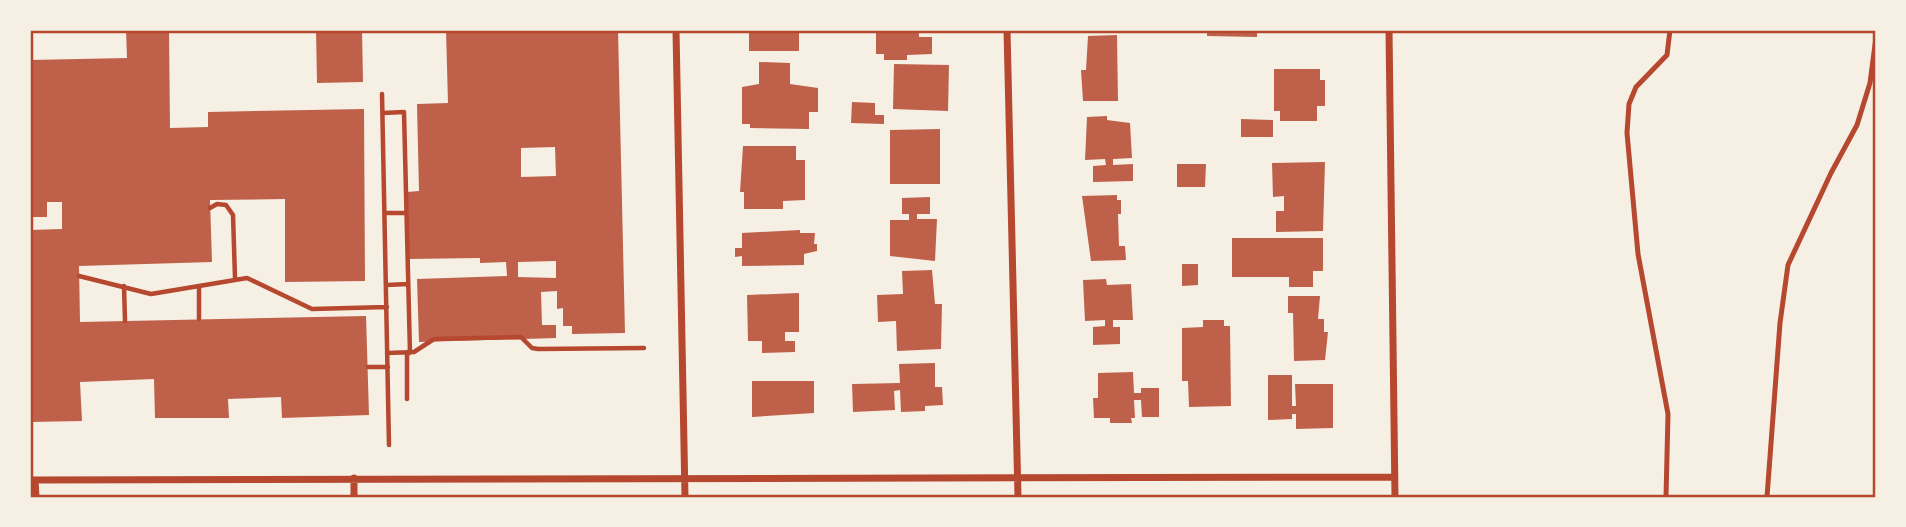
<svg xmlns="http://www.w3.org/2000/svg" width="1906" height="527" viewBox="0 0 1906 527" font-family="Cabin,sans-serif">
  <style>
    .building { fill: #bf614a; fill-rule: evenodd }
    .lines { fill: none; stroke-linecap: round; stroke-linejoin: round }
    .path { stroke: #b5482f; stroke-width: 4.5 }
    .service { stroke: #b5482f; stroke-width: 5 }
    .minor { stroke: #b5482f; stroke-width: 7 }
    .neatline { fill: none; stroke: #b5482f; stroke-width: 2.5 }
  </style>
  <rect width="100%" height="100%" fill="#f6efe4"/>
  <!-- building -->
  <path class="building" d="M126,30H169L170,128L208,127V112L364,109L365,281L285,282V199L210,200L212,262L79,266L80,322L366,316L369,415L282,418L281,397L228,399L229,418H155L154,379L80,382L82,421L30,422V230L62,229V202H47V217H30V60L127,58Z
    M316,30H362L363,82L317,83Z
    M446,30H618L625,333L572,334V326H563V308L557,309V291L541,292L542,325H556V338L419,342L417,279L507,276L506,262L480,263V258L408,259L407,192L419,191L417,104L448,103ZM555,147L556,176L521,177V148ZM556,261V278L518,277V262Z
    M749,30H799V51H749Z
    M876,30H919V37H932V54L907,55V60H884V54H876Z
    M1207,30H1257V37L1207,36Z
    M1117,35L1118,101H1083L1081,70H1086L1088,36Z
    M759,62L790,63V84L818,88V112H809V129L750,128V124H742V87L759,84Z
    M894,64L949,65L948,111L893,109Z
    M1274,69H1320V80H1325V106H1317V121H1280V111H1274Z
    M852,102L875,103V115H884V124L851,123Z
    M1107,116V120L1130,123L1132,158L1113,159V165L1133,164V181L1093,182V166L1106,165L1105,159L1085,160L1087,117Z
    M1241,119L1273,120V137H1241Z
    M940,129V184H890V130Z
    M743,146H796V160H805V200L783,201V209H744V192H740Z
    M1325,162L1323,231L1276,232V211H1284V196L1273,197L1272,163Z
    M1177,164H1206L1205,187H1177Z
    M1117,195V200H1121V214H1118L1119,246H1125L1126,260L1091,261L1082,196Z
    M930,197V214H917V219H937L935,261L890,256V220H909V214H902V198Z
    M800,230V233H815L814,244H817V251L804,254V265L742,266V256L735,257V248H742V233Z
    M1232,238H1323V271H1313V287H1289V277H1232Z
    M1182,264H1198V285L1182,286Z
    M932,270L935,304H942L941,349L897,351L896,321L878,322L877,295L903,294L902,271Z
    M1106,279L1107,285L1131,284L1133,320H1113V327H1120V344L1093,345V327L1105,326V320L1085,321L1083,280Z
    M799,293V332H785V341H795V352L762,353V341H748L747,295Z
    M1288,296H1320L1318,319H1324V332H1328L1325,360L1294,361L1293,313H1288Z
    M1203,320H1224V326H1230L1231,406L1189,407L1188,381H1182V328L1203,327Z
    M935,363V387H942L943,405L925,406V411L901,412L900,390L894,391L895,410L853,412L852,384L900,383L899,364Z
    M1133,372L1134,393H1141V388H1159V417H1142L1141,400H1134L1135,418H1131L1132,423H1110V418H1094L1093,398H1098V373Z
    M1268,375H1292V406H1296L1295,384H1333V428L1296,429V414H1292V419L1268,420Z
    M752,381H814V413L752,417Z"/>
  <g class="lines">
    <!-- path -->
    <path class="path" d="M382,94L389,445
      M383,113L404,112L410,353
      M210,208L217,204L226,205L233,215L235,278
      M385,213H406
      M79,276L151,294L247,278L312,309L387,307
      M386,285L408,284
      M124,286L125,321
      M199,286V319
      M407,352V399
      M387,353L414,352L434,339L521,337L532,348L538,349L644,348
      M368,367H388"/>
    <!-- service -->
    <path class="service" d="M1666,497L1668,414L1638,254L1627,133L1629,104L1636,87L1667,55L1670,30
      M1767,497L1780,323L1788,265L1831,173L1857,125L1870,83L1876,37"/>
    <!-- minor -->
    <path class="minor" d="M676,30L685,497
      M1007,30L1018,497
      M1389,30L1395,497
      M354,478V497
      M30,480L1394,477
      M35,480L36,497"/>
  </g>
  <!-- border -->
  <rect width="1906" height="527" fill="none" stroke="#f6efe4" stroke-width="63"/>
  <rect x="32" y="32" width="1842" height="464" class="neatline"/>
</svg>
